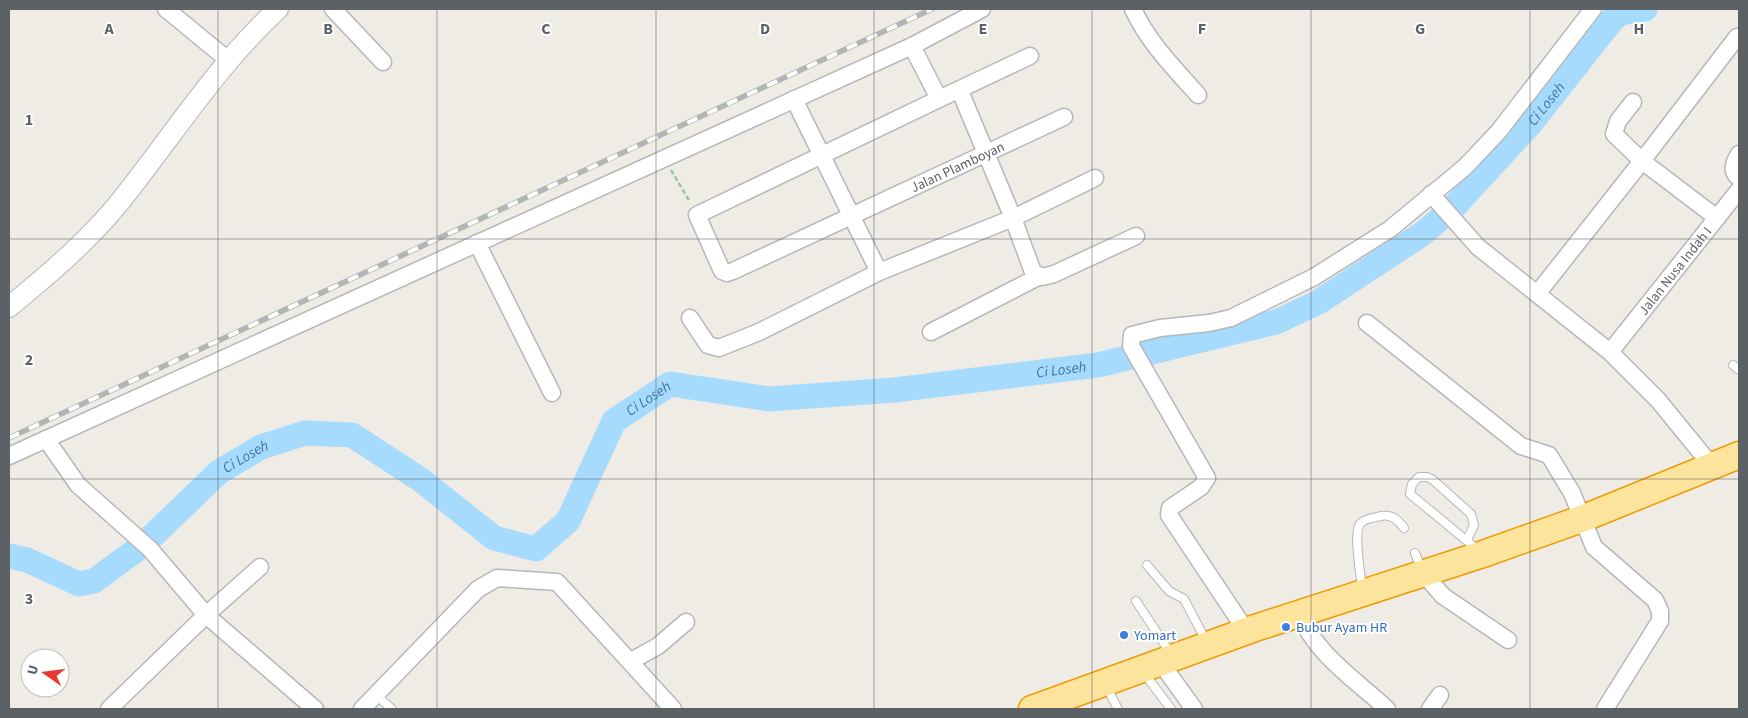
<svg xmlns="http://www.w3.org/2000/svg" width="1748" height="718" viewBox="0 0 1748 718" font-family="'Source Sans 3',sans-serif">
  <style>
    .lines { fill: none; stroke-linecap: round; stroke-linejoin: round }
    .river { stroke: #a6dbfd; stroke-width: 25 }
    .service-casing { stroke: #b5b7bb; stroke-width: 10 }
    .minor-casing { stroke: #b5b7bb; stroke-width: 19 }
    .tertiary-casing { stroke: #b5b7bb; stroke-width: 22 }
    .trunk-casing { stroke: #ef9b04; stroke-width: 29 }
    .path { stroke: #9bc6a6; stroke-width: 2.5; stroke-dasharray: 5 2.5; stroke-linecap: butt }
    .service { stroke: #fff; stroke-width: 8 }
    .minor { stroke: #fff; stroke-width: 16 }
    .tertiary { stroke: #fff; stroke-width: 20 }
    .trunk { stroke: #fce49d; stroke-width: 26 }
    .rail-casing { stroke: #b3b4b5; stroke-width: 5.5 }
    .rail { stroke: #fff; stroke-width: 4; stroke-dasharray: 11; stroke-linecap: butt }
    .grid { fill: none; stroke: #5c6165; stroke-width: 1; stroke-opacity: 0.55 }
    .shop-dot { fill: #3f7fe0; stroke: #fff; stroke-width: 2 }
    .labels { text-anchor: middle; stroke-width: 4; stroke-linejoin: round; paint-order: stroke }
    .street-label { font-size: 14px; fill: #5c6165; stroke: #fff }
    .shop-label { font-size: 14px; fill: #366cbe; stroke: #fff; text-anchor: start }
    .water-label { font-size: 15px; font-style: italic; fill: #4076a7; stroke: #fff }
    .grid-label { font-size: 16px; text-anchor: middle; font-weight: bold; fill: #5c6165; stroke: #fff; stroke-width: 4; stroke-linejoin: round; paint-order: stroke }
  </style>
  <rect width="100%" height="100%" fill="#efece5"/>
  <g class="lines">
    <!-- river -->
    <g class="river">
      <path id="s1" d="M1450,211L1531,123L1612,20L1621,13L1645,9"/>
      <path id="s2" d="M9,556L27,560L79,584L94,581L143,545L219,472L261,447L305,433L352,435L421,480L494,538L536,549L568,521L614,421L670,384L770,399L894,390L1098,365L1276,322L1317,303L1422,234L1446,214"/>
    </g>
    <!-- service casing -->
    <g class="service-casing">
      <path id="service" d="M1733,365L1739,370
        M1467,540L1474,525L1471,514L1433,480L1427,477H1419L1412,484L1410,494L1478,550
        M1415,553L1422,570
        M1147,565L1169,591L1184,599L1206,641
        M1362,589C1361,576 1353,533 1360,524C1363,519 1376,517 1381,516C1392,514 1398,520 1404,528
        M1136,601L1171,654
        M1144,673L1171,709
        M1106,686L1118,709
        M376,695L392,709"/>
    </g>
    <!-- minor casing -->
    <g class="minor-casing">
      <g id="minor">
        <path d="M166,9L228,60"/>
        <path d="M333,9L383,62"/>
        <path d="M1133,9C1148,42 1174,68 1198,95"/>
        <path d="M912,46L939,99L1030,56"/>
        <path d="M960,91L1013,218L1095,178"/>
        <path d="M794,99L879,272"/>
        <path id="s3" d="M939,99L697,215L722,271L727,273L733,271L1064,117"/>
        <path d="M1739,154C1734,162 1730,171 1739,178"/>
        <path d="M1431,194L1478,247L1610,352L1658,400L1711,465"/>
        <path d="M1717,218L1642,161L1737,37"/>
        <path d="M477,243L552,393"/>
        <path d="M1537,294L1642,161L1614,134L1618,121L1633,102"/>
        <path d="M690,318L708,345L719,348L759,332L879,272L1013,218L1033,272L1042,277L1054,274L1136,236"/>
        <path d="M1367,323L1521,446L1549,455L1572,493L1594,547L1655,600L1660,611V621L1605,709"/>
        <path d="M931,332L1038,277"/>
        <path id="s4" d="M1610,352L1739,190"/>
        <path d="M46,439L78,485L150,549L206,615L260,567"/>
        <path d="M9,456L912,46L982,9"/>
        <path d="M1423,573L1443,596L1508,640"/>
        <path d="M1300,614C1314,653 1357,681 1387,709"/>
        <path d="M1247,632L1169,515L1170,508L1201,487L1207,478L1131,346L1132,335L1160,328L1209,323L1231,318L1314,277L1390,229L1465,167L1499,131L1593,9"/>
        <path d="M631,661L658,646L686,622"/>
        <path d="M1161,663L1194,709"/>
        <path d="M109,709L206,615L315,709"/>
        <path d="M362,709L478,589L497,578L557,582L673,709"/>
        <path d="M1430,709L1440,695"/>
      </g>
    </g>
    <!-- tertiary casing -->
    <g class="tertiary-casing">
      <path id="tertiary" d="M9,307C48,275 87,242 119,203C172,137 216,66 278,9"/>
    </g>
    <!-- trunk casing -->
    <g class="trunk-casing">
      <path id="trunk" d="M1032,709L1255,628L1483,554L1584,518L1739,455"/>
    </g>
    <!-- path -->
    <path class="path" d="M671,170L690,202"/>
    <!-- service -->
    <use href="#service" class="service"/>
    <!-- minor -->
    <use href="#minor" class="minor"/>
    <!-- tertiary -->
    <use href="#tertiary" class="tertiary"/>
    <!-- trunk -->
    <use href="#trunk" class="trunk"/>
    <!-- rail casing -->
    <g class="rail-casing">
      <path id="rail" d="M9,438L932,9"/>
    </g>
    <!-- rail -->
    <use href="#rail" class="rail"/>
  </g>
  <!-- grid -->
  <path class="grid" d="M218,9V709M437,9V709M656,9V709M874,9V709M1092,9V709M1311,9V709M1530,9V709M9,239H1739M9,479H1739"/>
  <!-- markers -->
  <g class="shop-dot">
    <circle cx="1286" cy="627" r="5"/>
    <circle cx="1124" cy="635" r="5"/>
  </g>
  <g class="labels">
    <!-- street labels -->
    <g class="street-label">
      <text dy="5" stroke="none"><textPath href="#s3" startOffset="589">Jalan Plamboyan</textPath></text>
      <text dy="5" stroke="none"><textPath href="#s4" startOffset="104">Jalan Nusa Indah I</textPath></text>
    </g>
    <!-- shop labels -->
    <g class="shop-label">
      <text x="1296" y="632">Bubur Ayam HR</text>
      <text x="1134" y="640">Yomart</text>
    </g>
    <!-- water labels -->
    <g class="water-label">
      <text dy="5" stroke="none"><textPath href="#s1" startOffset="144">Ci Loseh</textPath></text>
      <text dy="5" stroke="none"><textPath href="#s2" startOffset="1232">Ci Loseh</textPath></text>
      <text dy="5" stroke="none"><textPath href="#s2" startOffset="812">Ci Loseh</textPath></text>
      <text dy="5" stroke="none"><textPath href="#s2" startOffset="288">Ci Loseh</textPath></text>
    </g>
  </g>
  <g class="grid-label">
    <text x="109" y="34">A</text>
    <text x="328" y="34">B</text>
    <text x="546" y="34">C</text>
    <text x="765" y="34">D</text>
    <text x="983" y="34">E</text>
    <text x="1202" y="34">F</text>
    <text x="1420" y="34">G</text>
    <text x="1639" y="34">H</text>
    <text x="29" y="125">1</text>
    <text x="29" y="365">2</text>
    <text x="29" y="604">3</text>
  </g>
  <!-- border -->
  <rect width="1748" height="718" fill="none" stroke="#5c6165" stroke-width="20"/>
  <!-- north arrow -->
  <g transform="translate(45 673) rotate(284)"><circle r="24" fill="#ffffff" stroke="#bec0c1"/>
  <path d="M0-4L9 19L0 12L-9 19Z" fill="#e63933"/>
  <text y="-8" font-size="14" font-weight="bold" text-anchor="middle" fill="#5c6165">U</text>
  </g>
</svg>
